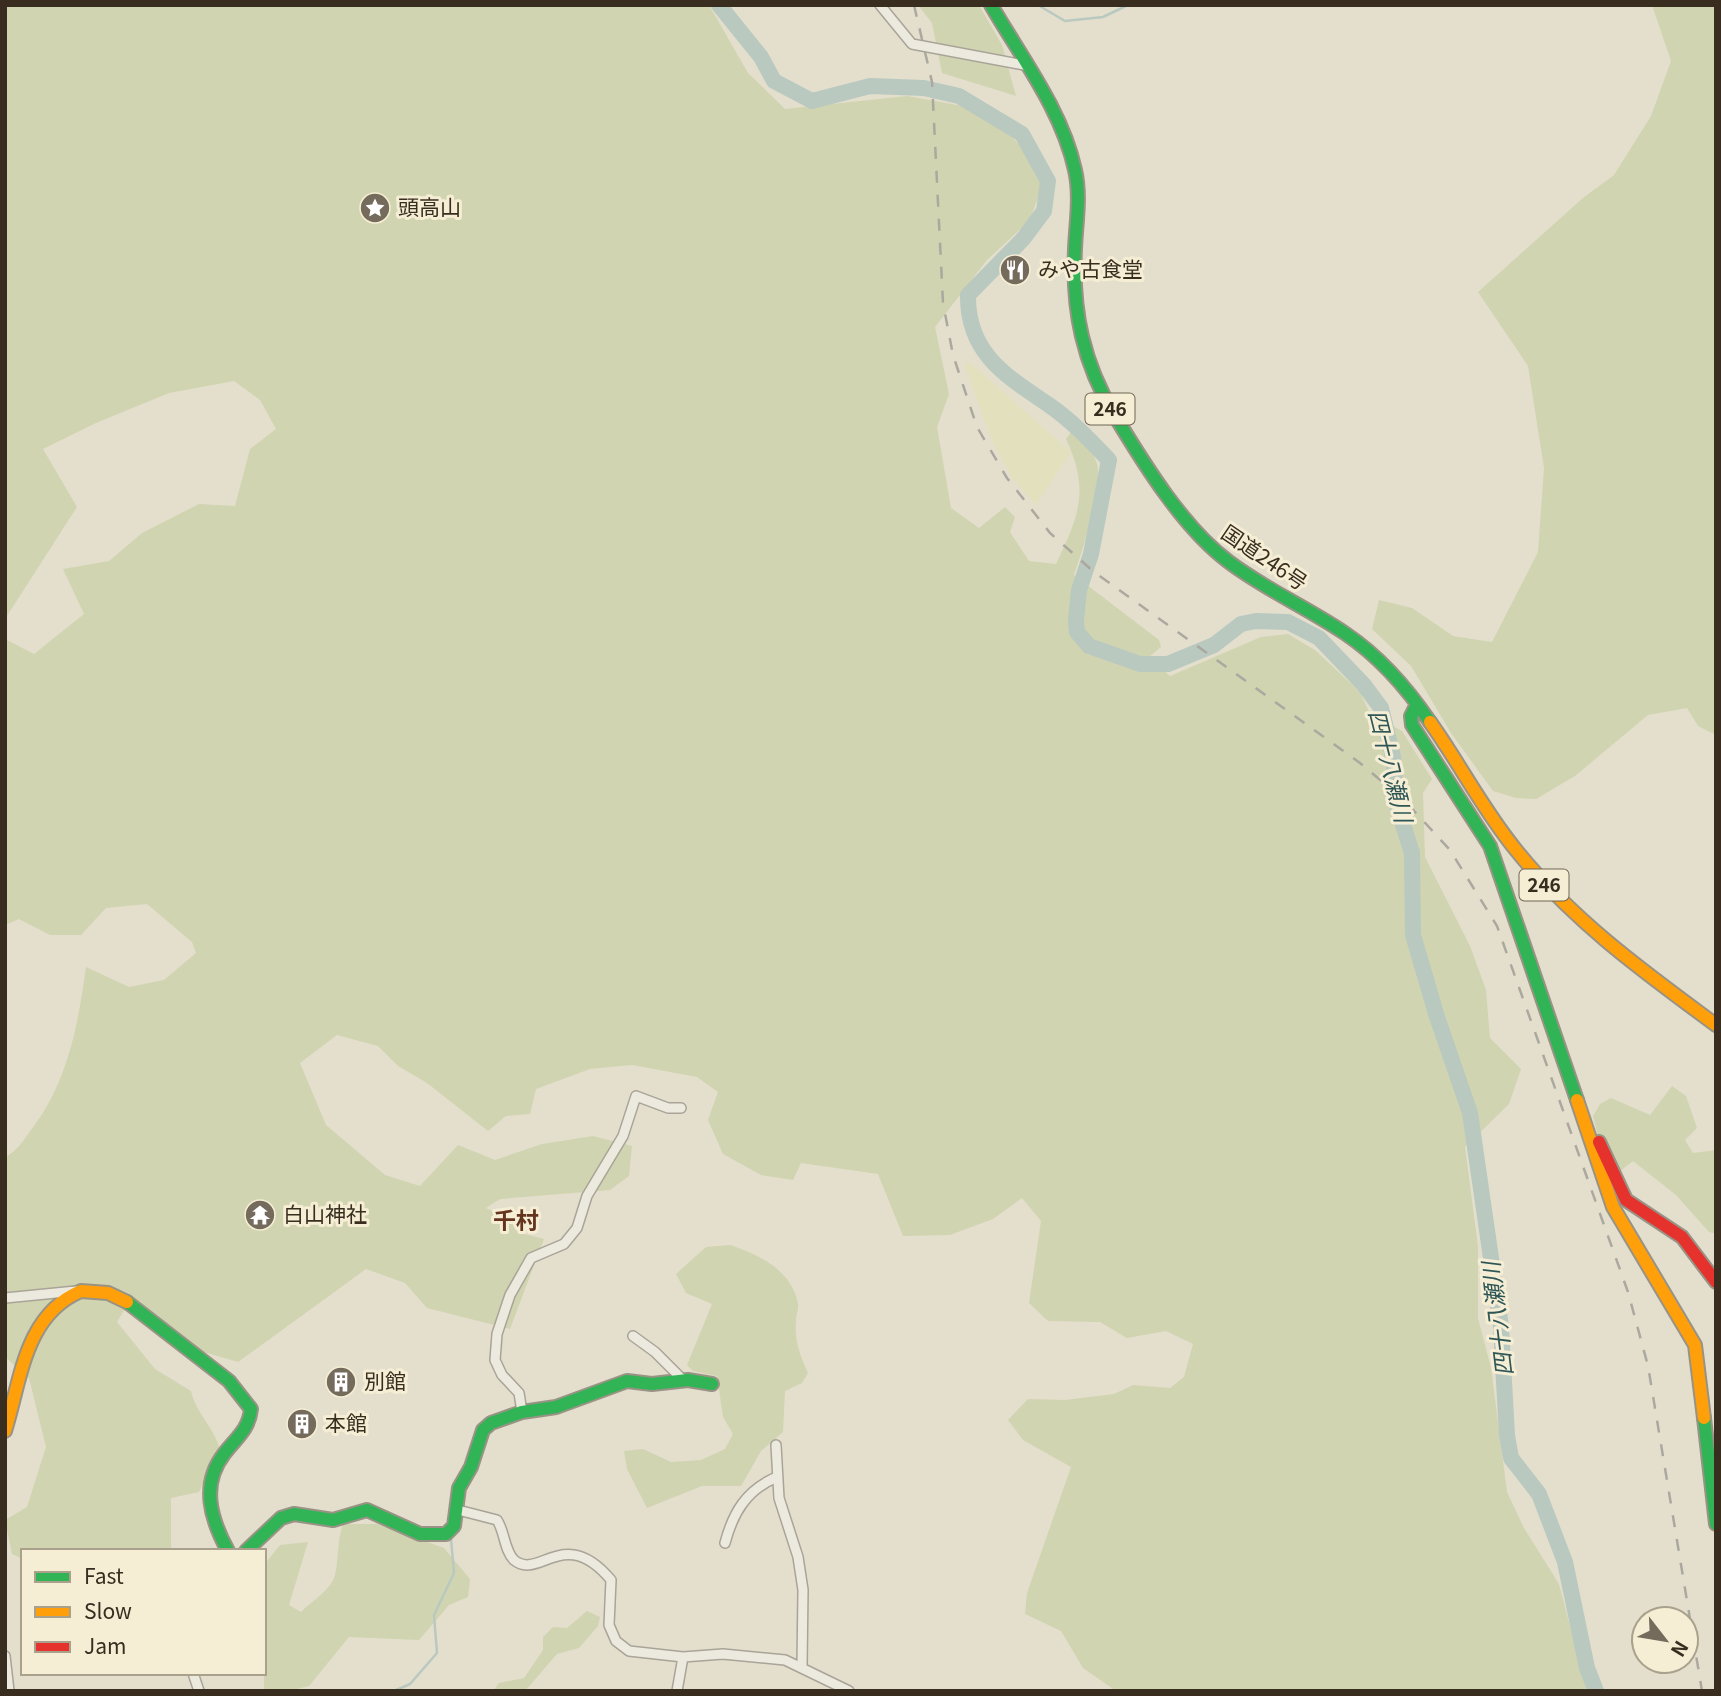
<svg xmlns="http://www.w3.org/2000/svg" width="1721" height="1696" viewBox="0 0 1721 1696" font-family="Georgia,'Noto Sans JP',serif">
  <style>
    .farmland { fill: #e3e0be }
    .green { fill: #d0d4b0 }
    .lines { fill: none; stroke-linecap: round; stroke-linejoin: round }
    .stream { stroke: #b9c9c0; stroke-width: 2.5 }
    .river { stroke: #b9c9c0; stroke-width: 16 }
    .street-casing { stroke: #a9a497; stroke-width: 12 }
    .fast-casing { stroke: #999386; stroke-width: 16 }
    .slow-casing { stroke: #999386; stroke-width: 16 }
    .jam-casing { stroke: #999386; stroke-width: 16 }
    .street { stroke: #ece9df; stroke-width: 9 }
    .fast { stroke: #30b455; stroke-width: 12 }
    .slow { stroke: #ff9f0a; stroke-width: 12 }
    .jam { stroke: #e5322d; stroke-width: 12 }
    .rail { stroke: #aba89f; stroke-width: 2.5; stroke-dasharray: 12 12; stroke-linecap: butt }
    .labels { text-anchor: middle; stroke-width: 6; stroke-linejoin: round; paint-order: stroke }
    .shield { fill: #f5eed4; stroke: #716755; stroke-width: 2 }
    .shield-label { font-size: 19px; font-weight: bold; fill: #382d1f }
    .poi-label { font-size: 21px; fill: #382d1f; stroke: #f5eed4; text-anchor: start }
    .street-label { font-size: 21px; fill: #382d1f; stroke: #f5eed4 }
    .water-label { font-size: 23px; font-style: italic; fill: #2e5657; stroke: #f5eed4 }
    .neighbourhood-label { font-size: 23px; font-weight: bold; fill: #64341f; stroke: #f5eed4 }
  </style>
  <rect width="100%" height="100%" fill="#e4dfcd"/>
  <!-- farmland -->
  <path class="farmland" d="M967,360L1071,452L1036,505L1012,478L992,440L965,367Z"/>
  <!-- green -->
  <path class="green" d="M5,5H709L748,73L785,109L907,96L963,106L1002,126L1037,164L1042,186L1030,220L987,260L935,327L949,394L937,427L951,508L979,528L1005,507L1015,517L1010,532L1029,561L1056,564C1079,516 1090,490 1066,439L1072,431C1081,440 1092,448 1096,461C1105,483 1082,552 1074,575L1159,640L1161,647L1149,657L1170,676L1261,637L1288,634L1315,650L1360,692L1370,714L1402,731L1432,779L1423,793L1425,857L1470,946L1486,990L1490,1038L1521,1069L1509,1104L1465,1147L1478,1246V1318L1491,1368L1507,1492L1524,1528L1559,1584L1587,1691H1116L1083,1668L1061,1631L1025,1614L1027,1593L1071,1467L1023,1440L1008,1420L1028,1399L1065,1400L1114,1394L1133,1385L1170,1388L1184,1377L1193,1344L1166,1331L1127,1338L1100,1322L1048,1321L1029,1303L1041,1221L1022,1198L993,1219L950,1235L903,1236L878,1174L801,1163L793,1180L761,1175L723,1154L708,1120L718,1092L697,1077L632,1065L590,1069L536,1089L530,1114L506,1116L488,1131L427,1083L398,1066L378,1046L337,1035L300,1063L326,1125L385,1175L420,1186L458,1145L495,1160L542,1144L593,1136L632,1146L629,1176L610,1190L500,1199L486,1208L514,1221L521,1233L544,1239L510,1329L427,1308L405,1283L366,1269L238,1362L197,1350L129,1302L117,1322L155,1369L191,1391C196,1413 213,1426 220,1449L199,1492L171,1498V1551H23V1559L12,1554L5,1520L27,1507L46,1447L29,1378L5,1357V1157C17,1151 23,1141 31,1130C68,1082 78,1025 86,967L129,987L164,980L196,953L192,942L147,904L106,908L81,935H50L19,919L5,925V639L34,654L84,614L63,569L109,561L142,533L199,504L235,506L250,449L276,429L260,400L234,381L169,393L96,423L43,449L77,507L5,619Z
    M918,5H979L1002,45L1016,96L942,73L932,23Z
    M1652,5H1716V735L1698,726L1687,708L1648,715L1575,776L1536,799L1516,798L1493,791L1451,733L1411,666L1372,629L1379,600L1412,608L1453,636L1492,642L1538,552L1544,468L1528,366L1478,292L1583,198L1614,175L1651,116L1671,61Z
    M1672,1086L1686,1096L1697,1128L1685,1140L1693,1153L1716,1150V1234L1709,1232L1676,1195L1633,1161L1609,1180L1593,1116L1600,1104L1611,1098L1650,1115Z
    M730,1245C758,1254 792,1270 798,1304C799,1309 796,1314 796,1320C794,1340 800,1355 808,1373L802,1383L785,1391L783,1432L761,1451L741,1486H702L647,1508L627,1469L624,1451L643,1449L671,1462L701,1460L725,1449L733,1434L723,1417L717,1376L693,1371L687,1365L712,1304L686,1293L676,1274L706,1247Z
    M343,1524H377L444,1548L470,1579L468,1597L449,1605L419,1640L349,1637L309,1686L289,1691H264V1565L280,1545L308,1542L289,1605L301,1612C312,1601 331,1590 335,1575C339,1558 337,1541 343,1524Z
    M587,1611L600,1617L598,1626L579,1648L557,1654L525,1691H493L499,1683L524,1678L543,1650V1637L553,1627L567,1628Z"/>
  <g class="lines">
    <!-- stream -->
    <path class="stream" d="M1038,5L1065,21L1103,17L1128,5
      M352,1691H364
      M394,1691L410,1684L437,1653L434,1615L454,1573L451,1539"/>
    <!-- river -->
    <path class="river" d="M719,5L761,57L774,81L812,101L870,86L924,88L959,96L1022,134L1048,181L1044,211L1023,239L968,295C967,353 1006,376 1049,405C1072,421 1090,440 1109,460L1091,554L1079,590L1076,621L1077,632L1089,646L1140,664H1168L1214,645L1241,624L1256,621L1288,622L1319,638L1364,685L1381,708L1393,757L1398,809L1412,853L1413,935L1437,1017L1470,1113L1501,1327L1507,1435L1511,1458L1539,1494L1565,1562L1587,1668L1596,1691"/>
    <!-- street casing -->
    <g class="street-casing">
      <path id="street" d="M880,5L912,44L1024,65
        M5,1298L76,1291
        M633,1336L655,1352L684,1381
        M522,1412L519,1393L502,1375L495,1360L497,1334L510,1295L531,1258L564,1244L577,1228L587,1196L623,1136L636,1096L668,1108H681
        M776,1445L779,1498L798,1557L803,1590L802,1666
        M458,1510L497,1520C505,1532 504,1550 514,1560C539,1581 564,1524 611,1580L609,1625L616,1641L629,1651L683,1657L723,1654L785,1660L849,1691
        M725,1543C733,1513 746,1490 777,1477
        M5,1656L9,1691
        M193,1673L199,1691
        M677,1691L683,1657"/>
    </g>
    <!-- fast casing -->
    <g class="fast-casing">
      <path id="fast" d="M991,5C1021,57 1062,110 1075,170C1081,196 1076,223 1075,249C1072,311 1083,363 1115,416C1144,464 1184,529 1229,562C1266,590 1308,608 1346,634C1380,657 1407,688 1430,722
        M1417,704L1411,716L1412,725L1490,846L1577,1100
        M127,1302L229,1381L251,1409C249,1430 235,1439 224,1454C200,1485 211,1520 228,1551
        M1704,1418L1716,1524
        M246,1551L281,1518L294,1514L333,1520L367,1510L420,1534H446L454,1526L459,1488L471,1467L483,1430L491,1423L522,1412L556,1407L627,1381L652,1384L688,1380L712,1384"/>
    </g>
    <!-- slow casing -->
    <g class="slow-casing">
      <path id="slow" d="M1430,722C1460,764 1483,810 1516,850C1572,920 1644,972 1716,1025
        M1577,1100L1613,1207L1695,1345L1704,1418
        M5,1431C21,1381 24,1315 81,1291L108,1293L127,1302"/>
    </g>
    <!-- jam casing -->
    <g class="jam-casing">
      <path id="jam" d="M1599,1142L1626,1200L1682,1237L1716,1282"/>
    </g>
    <!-- street -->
    <use href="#street" class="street"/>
    <!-- fast -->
    <use href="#fast" class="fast"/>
    <!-- slow -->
    <use href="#slow" class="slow"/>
    <!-- jam -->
    <use href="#jam" class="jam"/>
    <!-- rail -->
    <path class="rail" d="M914,5L932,82L943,303L953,355L977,427L1007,478L1050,533L1094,572L1360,763L1404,800L1450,850L1497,926L1628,1292L1648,1366L1702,1691"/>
  </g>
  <!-- icons -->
  <defs>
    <g id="sight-disc" transform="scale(1.575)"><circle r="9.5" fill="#746b5c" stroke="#f5eed4"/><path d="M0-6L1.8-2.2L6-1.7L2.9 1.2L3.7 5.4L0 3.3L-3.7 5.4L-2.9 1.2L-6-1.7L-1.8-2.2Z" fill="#fff"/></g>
    <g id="restaurant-disc" transform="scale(1.575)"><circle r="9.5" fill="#746b5c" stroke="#f5eed4"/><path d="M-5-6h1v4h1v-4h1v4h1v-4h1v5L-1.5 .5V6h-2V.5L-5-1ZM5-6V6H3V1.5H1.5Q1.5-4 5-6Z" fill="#fff"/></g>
    <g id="temple-disc" transform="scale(1.575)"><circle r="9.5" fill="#746b5c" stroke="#f5eed4"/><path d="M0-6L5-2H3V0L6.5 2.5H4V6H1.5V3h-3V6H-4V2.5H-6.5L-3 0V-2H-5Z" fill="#fff"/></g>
    <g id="building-disc" transform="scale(1.575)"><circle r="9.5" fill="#746b5c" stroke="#f5eed4"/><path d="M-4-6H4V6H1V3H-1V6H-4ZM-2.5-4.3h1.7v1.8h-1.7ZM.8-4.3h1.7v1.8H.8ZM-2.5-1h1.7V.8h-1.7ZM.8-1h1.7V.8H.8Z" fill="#fff"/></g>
  </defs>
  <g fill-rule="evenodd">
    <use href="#sight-disc" x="375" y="208"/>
    <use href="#restaurant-disc" x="1015" y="270"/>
    <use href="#temple-disc" x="260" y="1215"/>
    <use href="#building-disc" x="341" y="1382"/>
    <use href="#building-disc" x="302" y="1424"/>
  </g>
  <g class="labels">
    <!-- shield labels -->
    <g class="shield">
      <rect x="1085.5" y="393.5" width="49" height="31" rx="5"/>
      <rect x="1519.5" y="869.5" width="49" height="31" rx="5"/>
    </g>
    <g class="shield-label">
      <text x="1110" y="416">246</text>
      <text x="1544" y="892">246</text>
    </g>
    <!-- poi labels -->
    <g class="poi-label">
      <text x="398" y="215">頭高山</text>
      <text x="1038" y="277">みや古食堂</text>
      <text x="283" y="1222">白山神社</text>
      <text x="364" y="1389">別館</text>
      <text x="325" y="1431">本館</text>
    </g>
    <!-- street labels -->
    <g class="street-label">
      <text transform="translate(1264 558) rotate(34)" y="7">国道246号</text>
    </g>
    <!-- water labels -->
    <g class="water-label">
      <text transform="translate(1390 766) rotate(76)" y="8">四十八瀬川</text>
      <text transform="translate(1498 1319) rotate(-97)" y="8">四十八瀬川</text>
    </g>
    <!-- neighbourhood labels -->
    <g class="neighbourhood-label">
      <text x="516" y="1229">千村</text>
    </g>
  </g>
  <!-- border -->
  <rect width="1721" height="1696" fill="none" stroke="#382d1f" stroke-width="14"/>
  <!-- legend -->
  <rect x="21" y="1549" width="245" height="126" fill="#f5eed4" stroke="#a9a18c" stroke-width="2"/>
  <rect x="35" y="1572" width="35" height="10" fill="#30b455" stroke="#a9a18c" stroke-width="2"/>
  <text x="84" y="1584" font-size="21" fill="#382d1f">Fast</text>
  <rect x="35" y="1607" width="35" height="10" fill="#ff9f0a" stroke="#a9a18c" stroke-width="2"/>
  <text x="84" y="1619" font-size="21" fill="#382d1f">Slow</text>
  <rect x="35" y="1642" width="35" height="10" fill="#e5322d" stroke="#a9a18c" stroke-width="2"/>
  <text x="84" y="1654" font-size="21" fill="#382d1f">Jam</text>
  <!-- north arrow -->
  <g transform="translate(1665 1640) rotate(121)"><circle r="33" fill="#f5eed4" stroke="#a9a18c" stroke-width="2"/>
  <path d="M0-5L12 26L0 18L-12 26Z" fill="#746b5c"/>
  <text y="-10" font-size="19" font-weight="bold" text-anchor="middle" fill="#382d1f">N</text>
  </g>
</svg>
